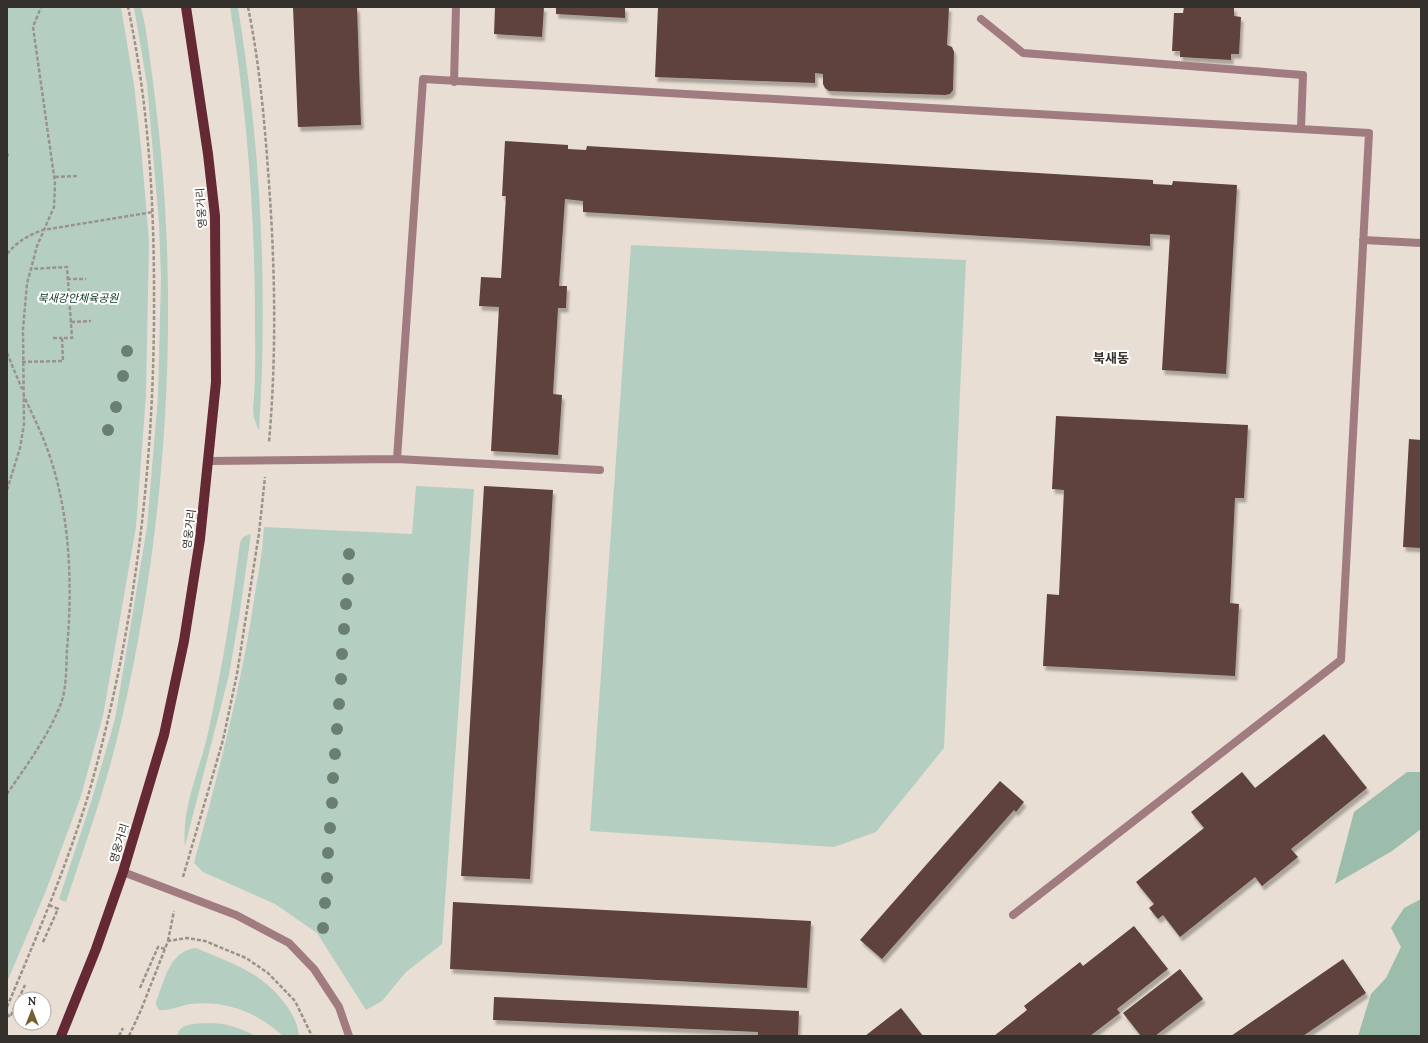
<svg xmlns="http://www.w3.org/2000/svg" width="1428" height="1043" viewBox="0 0 1428 1043" font-family="Lora,'Noto Sans KR',serif">
  <style>
    .green { fill: #b4cfc1 }
    .forest { fill: #9cbcac }
    .building { fill: #5e423b; filter: url(#shadow) }
    .lines { fill: none; stroke-linecap: round; stroke-linejoin: round }
    .path { stroke: #9a938b; stroke-width: 2.5; stroke-dasharray: 4 2; stroke-linecap: butt }
    .street { stroke: #a07b80; stroke-width: 8 }
    .primary { stroke: #642935; stroke-width: 10 }
    .tree { fill: #6b7f71 }
    .labels { text-anchor: middle; stroke-width: 4; stroke-linejoin: round; paint-order: stroke }
    .street-label { font-size: 11px; fill: #34302c; stroke: #fff }
    .park-label { font-size: 11px; font-style: italic; fill: #053221; stroke: #fff }
    .quarter-label { font-size: 13px; font-weight: bold; fill: #34302c; stroke: #fff }
  </style>
  <defs>
    <filter id="shadow"><feDropShadow dx="2.5" dy="4.5" stdDeviation="1" flood-color="#0004"/></filter>
  </defs>
  <rect width="100%" height="100%" fill="#e8ded3"/>
  <!-- green -->
  <path class="green" d="M7,7H121L134,85L141,147L149,240L146,395L136,527L103,716L81,796L45,893L7,982Z
    M134,7H141L145,25C155,91 163,158 166,225C174,389 159,558 122,718C108,781 86,842 66,902L59,899L92,799L115,719L147,527L158,396L161,278L159,224L147,84Z
    M230,7L238,8C261,147 268,290 259,431L254,418L253,409C256,380 255,350 255,321C255,216 247,111 230,7Z
    M631,245L966,260L944,748L876,832L834,847L590,831Z
    M416,486L474,489L442,944L406,972L382,1001L366,1010L317,933L275,904L203,872L194,863C218,774 242,685 255,593C259,571 263,549 264,527L412,534Z
    M251,534L239,617L229,675L185,846C181,808 200,770 208,733C222,670 232,607 240,543L243,537Z
    M196,948C233,964 261,971 286,1005C293,1015 298,1024 299,1036H283C257,1012 225,1000 190,1004C180,1006 169,1011 159,1010L156,1005V1002C165,980 169,951 196,948Z
    M208,1023C226,1023 239,1027 255,1036H177C180,1022 196,1024 208,1023Z"/>
  <!-- forest -->
  <path class="forest" d="M1407,772H1421V829L1392,851L1335,884L1354,812Z
    M1421,899V1036H1358L1371,994L1386,978L1401,947L1391,928L1404,908Z"/>
  <!-- building -->
  <path class="building" d="M293,7H357L361,125L298,127Z
    M495,7H544L542,37L494,34Z
    M556,7H625V18L556,14Z
    M658,7H949L947,45L952,47L954,52L953,90L950,94L945,95L829,91L825,88L823,84V74L815,73V83L655,77Z
    M1184,7H1234V16L1241,17L1239,54H1231V60L1180,57V51H1172L1174,13H1183Z
    M505,141L568,145V149L586,150L587,146L1153,180V184L1172,185L1173,181L1237,185L1226,374L1162,370L1170,235L1150,234V246L583,212V201L565,199L559,286H567L566,308H558L553,394L562,395L558,455L491,451L499,307L479,306L481,277L501,278L506,196H502Z
    M1056,416L1248,425L1244,498H1235L1230,603L1239,604L1235,676L1043,666L1047,594L1059,595L1064,490L1052,489Z
    M1409,439L1421,440V548L1403,547Z
    M484,486L553,490L530,879L461,876Z
    M1324,734L1367,788L1291,849L1298,857L1262,886L1255,877L1180,937L1163,915L1158,919L1149,908L1154,904L1136,882L1204,828L1191,812L1242,772L1255,788Z
    M1000,781L1024,802L1016,812L1014,810L882,959L860,940Z
    M453,902L811,921L807,988L450,969Z
    M1134,926L1168,969L1117,1009L1120,1013L1090,1036H994L1027,1010L1024,1006L1080,962L1083,966Z
    M1343,959L1366,993L1303,1036H1231Z
    M1180,969L1203,999L1155,1036H1141L1123,1013Z
    M494,997L799,1011L798,1036H758V1032L493,1020Z
    M901,1008L923,1036H865Z"/>
  <g class="lines">
    <!-- path -->
    <path class="path" d="M248,7C259,61 264,115 268,170C275,260 277,351 269,442
      M7,155H9
      M55,177L77,176
      M7,254C18,241 27,236 43,230L153,212
      M67,279H86
      M71,322L91,321
      M53,338H62
      M7,353L22,389
      M22,362L63,361L62,338H72L67,267L30,269
      M7,490L20,448L24,424L23,329L27,284L37,246L54,207L55,183L33,27L41,7
      M7,794C26,766 47,738 60,706C67,689 66,667 67,649C73,582 70,507 45,443C39,427 31,412 24,396
      M183,877L223,740L237,674L259,533L265,477
      M168,941L174,911
      M43,942L58,909L49,905
      M140,988L158,947L165,949
      M7,1007C36,938 66,868 88,796C135,633 155,462 154,293C154,197 148,101 128,7
      M7,1014L10,1017L25,985
      M119,1036L123,1028
      M129,1036L141,1010L168,941L187,938L205,941L246,958L268,973L295,1001L312,1036"/>
    <!-- street -->
    <path class="street" d="M981,19L1023,53L1303,75L1301,128
      M454,82L456,7
      M1363,240L1421,243
      M397,459L423,79L1369,133L1341,660L1013,915
      M209,461L397,459L600,470
      M123,872L236,915L289,943L314,969L339,1007L349,1036"/>
    <!-- primary -->
    <path class="primary" d="M61,1036L96,949L123,872L164,735L184,641L200,539L216,382L215,216L208,154L186,7"/>
  </g>
  <!-- trees -->
  <g class="tree">
    <circle cx="127" cy="351" r="6"/>
    <circle cx="123" cy="376" r="6"/>
    <circle cx="116" cy="407" r="6"/>
    <circle cx="108" cy="430" r="6"/>
    <circle cx="349" cy="554" r="6"/>
    <circle cx="348" cy="579" r="6"/>
    <circle cx="346" cy="604" r="6"/>
    <circle cx="344" cy="629" r="6"/>
    <circle cx="342" cy="654" r="6"/>
    <circle cx="341" cy="679" r="6"/>
    <circle cx="339" cy="704" r="6"/>
    <circle cx="337" cy="729" r="6"/>
    <circle cx="335" cy="754" r="6"/>
    <circle cx="333" cy="778" r="6"/>
    <circle cx="332" cy="803" r="6"/>
    <circle cx="330" cy="828" r="6"/>
    <circle cx="328" cy="853" r="6"/>
    <circle cx="327" cy="878" r="6"/>
    <circle cx="325" cy="903" r="6"/>
    <circle cx="323" cy="928" r="6"/>
  </g>
  <g class="labels">
    <!-- street labels -->
    <g class="street-label">
      <text transform="translate(201 208) rotate(-94)" y="4">영웅거리</text>
      <text transform="translate(189 529) rotate(-83)" y="4">영웅거리</text>
      <text transform="translate(119 843) rotate(-73)" y="4">영웅거리</text>
    </g>
    <!-- park labels -->
    <g class="park-label">
      <text x="78" y="302">북새강안체육공원</text>
    </g>
    <!-- quarter labels -->
    <g class="quarter-label">
      <text x="1111" y="363">북새동</text>
    </g>
  </g>
  <!-- border -->
  <rect width="1428" height="1043" fill="none" stroke="#34302c" stroke-width="16"/>
  <!-- north arrow -->
  <g transform="translate(32 1011)"><circle r="19" fill="#ffffff" stroke="#aeacab"/>
  <path d="M0-3L7 15L0 10L-7 15Z" fill="#73602e"/>
  <text y="-6" font-size="11" font-weight="bold" text-anchor="middle" fill="#34302c">N</text>
  </g>
</svg>
